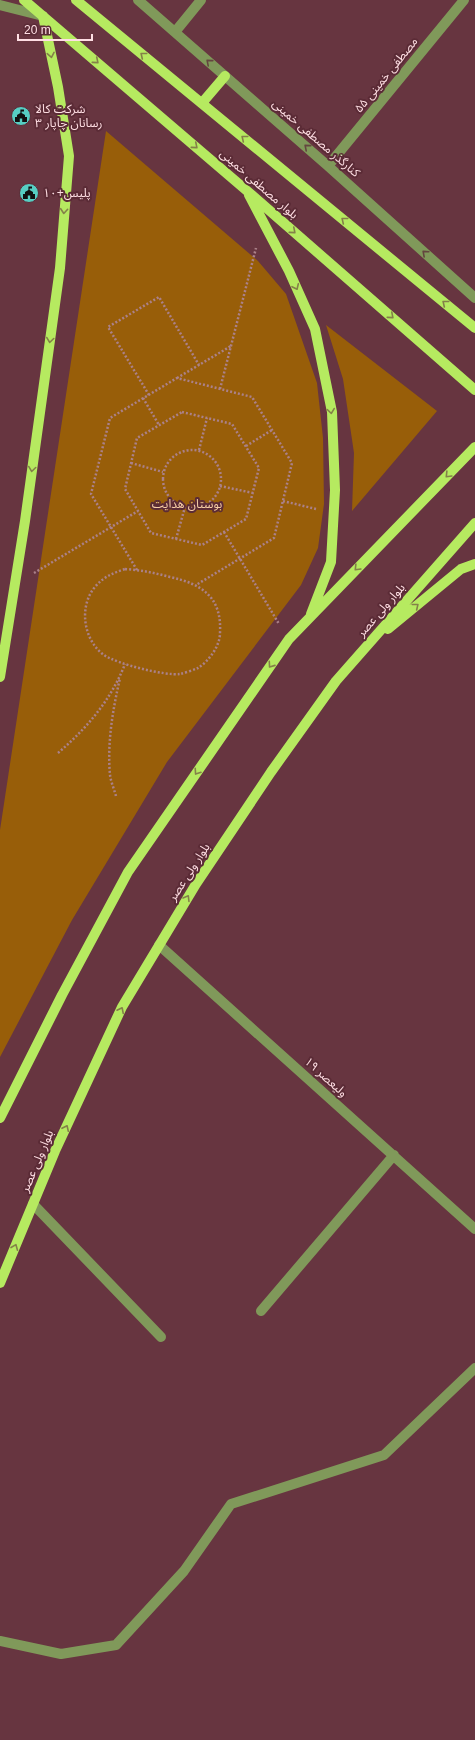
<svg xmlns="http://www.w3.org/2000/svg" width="475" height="1740" viewBox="0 0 475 1740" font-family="Helvetica,'Noto Sans Arabic',sans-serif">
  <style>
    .green { fill: #985e09 }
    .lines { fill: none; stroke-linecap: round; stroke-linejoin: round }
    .path { stroke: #ab8189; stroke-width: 2.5; stroke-dasharray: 2 2; stroke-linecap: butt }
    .minor { stroke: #80995a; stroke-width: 10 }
    .major { stroke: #b6ea60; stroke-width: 10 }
    .oneway { stroke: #848149 }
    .oneway2 { stroke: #64463f }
    .labels { text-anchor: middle; stroke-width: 4; stroke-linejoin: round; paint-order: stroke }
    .street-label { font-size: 12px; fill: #ffdfe4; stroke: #5b2b36 }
    .poi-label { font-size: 12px; fill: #ffdfe4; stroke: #5b2b36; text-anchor: start }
    .park-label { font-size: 12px; fill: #f7cea6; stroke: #5b2b36 }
  </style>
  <rect width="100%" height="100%" fill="#673540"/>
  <!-- green -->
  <path class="green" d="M106,131L258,261L286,294L317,383L323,438L324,504L318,548L301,585L167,762L72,920L0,1057V830Z
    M326,325L437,411L352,511L354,453L343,379Z"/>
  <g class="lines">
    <!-- path -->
    <path class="path" d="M177,378L231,346
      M220,389L256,248
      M149,395L108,327L159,297L199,365
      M143,398L159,425
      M182,412L232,424L259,468L246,519L202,545L151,533L125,489L137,438Z
      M246,446L272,430
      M199,450L207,418
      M163 479a29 29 0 1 1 58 0a29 29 0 1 1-58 0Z
      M131,463L163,472
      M220,486L253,493
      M283,501L316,509
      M224,532L279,624
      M176,539L185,507
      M125,569C141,570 155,573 170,577C202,584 222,597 220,633C220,646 209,661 198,668C193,670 185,673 180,674C165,676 117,664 104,655C84,641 78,607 95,587C103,577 113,573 125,569Z
      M137,570L91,494L110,418L177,378L252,397L292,463L274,538L196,585
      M34,573L138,511
      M58,753C87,728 111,700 125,664
      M116,796C114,789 111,782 110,775C107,742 113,709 120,678"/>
    <!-- minor -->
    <path class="minor" d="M138,0L328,166L475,298
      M0,5L43,16
      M175,32L201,0
      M328,166L464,0
      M159,945L475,1229
      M33,1204L161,1337
      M261,1311L394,1155
      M0,1641L61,1654L116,1645L184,1571L231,1504L384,1455L475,1368"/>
    <!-- major -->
    <path class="major" d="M24,0L246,190L475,390
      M76,0L475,328
      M202,103L225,76
      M249,195L289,271L315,329L332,412L335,490L331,562L311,614
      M388,629L461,569L475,564
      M0,677L25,521L60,268L69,156L58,87L43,16
      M0,1118L62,995L128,872L289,639L475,447
      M0,1283L55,1151L122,1007L196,884L271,772L336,681L475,523"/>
  </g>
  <!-- one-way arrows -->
  <defs><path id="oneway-chevron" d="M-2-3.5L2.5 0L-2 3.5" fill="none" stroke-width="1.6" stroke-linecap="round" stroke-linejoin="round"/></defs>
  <g class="oneway">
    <use href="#oneway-chevron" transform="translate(51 55) rotate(79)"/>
    <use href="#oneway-chevron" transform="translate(143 55) rotate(-141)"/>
    <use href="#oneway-chevron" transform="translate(96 61) rotate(40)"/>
    <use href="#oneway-chevron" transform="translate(244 138) rotate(-141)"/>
    <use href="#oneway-chevron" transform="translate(195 146) rotate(40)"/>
    <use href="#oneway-chevron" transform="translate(64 211) rotate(95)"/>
    <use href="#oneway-chevron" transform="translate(344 220) rotate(-141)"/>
    <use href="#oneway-chevron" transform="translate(293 231) rotate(41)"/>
    <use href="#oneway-chevron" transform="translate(296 287) rotate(65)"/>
    <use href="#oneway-chevron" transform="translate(445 303) rotate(-141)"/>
    <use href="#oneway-chevron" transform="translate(391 316) rotate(41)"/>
    <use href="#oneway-chevron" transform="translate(50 340) rotate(98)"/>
    <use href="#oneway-chevron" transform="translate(331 411) rotate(82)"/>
    <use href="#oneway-chevron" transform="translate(32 469) rotate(98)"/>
    <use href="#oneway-chevron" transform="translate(448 475) rotate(134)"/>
    <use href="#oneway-chevron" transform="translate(357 568) rotate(134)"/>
    <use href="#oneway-chevron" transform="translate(416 606) rotate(-39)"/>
    <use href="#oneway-chevron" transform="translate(271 665) rotate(125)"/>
    <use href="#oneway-chevron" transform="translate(197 772) rotate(124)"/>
    <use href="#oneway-chevron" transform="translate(187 898) rotate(-59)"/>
    <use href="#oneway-chevron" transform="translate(121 1010) rotate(-63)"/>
    <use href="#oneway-chevron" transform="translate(66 1128) rotate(-65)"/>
    <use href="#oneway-chevron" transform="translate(15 1247) rotate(-68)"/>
  </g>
  <g class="oneway2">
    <use href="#oneway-chevron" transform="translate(209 62) rotate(-139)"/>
    <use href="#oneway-chevron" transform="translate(307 147) rotate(-139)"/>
    <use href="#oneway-chevron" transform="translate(425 253) rotate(-138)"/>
  </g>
  <!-- icons -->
  <defs>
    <g id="civic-disc" transform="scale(1)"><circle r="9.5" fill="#56cec3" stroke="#5b2b36"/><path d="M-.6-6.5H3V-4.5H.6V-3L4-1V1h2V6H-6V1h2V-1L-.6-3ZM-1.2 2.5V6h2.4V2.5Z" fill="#111"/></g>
  </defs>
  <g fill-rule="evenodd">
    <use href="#civic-disc" x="21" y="116"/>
    <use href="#civic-disc" x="29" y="193"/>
  </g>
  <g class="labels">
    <!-- street labels -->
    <g class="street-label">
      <text transform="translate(386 75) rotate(-51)" y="4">مصطفی خمینی ۵۵</text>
      <text transform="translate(316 138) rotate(41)" y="4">کنارگذر مصطفی خمینی</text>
      <text transform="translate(259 184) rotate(41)" y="4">بلوار مصطفی خمینی</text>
      <text transform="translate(381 610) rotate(-49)" y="4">بلوار ولی عصر</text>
      <text transform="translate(189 872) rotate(-57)" y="4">بلوار ولی عصر</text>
      <text transform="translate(326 1077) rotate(42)" y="4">ولیعصر ۱۹</text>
      <text transform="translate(37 1161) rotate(-67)" y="4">بلوار ولی عصر</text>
    </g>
    <!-- poi labels -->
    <g class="poi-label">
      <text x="35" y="113">شرکت کالا<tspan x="35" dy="14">رسانان چاپار ۳</tspan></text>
      <text x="43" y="197">پلیس+۱۰</text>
    </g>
    <!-- park labels -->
    <g class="park-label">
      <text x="187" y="508">بوستان هدایت</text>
    </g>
  </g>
  <!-- scale -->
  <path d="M18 34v6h74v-6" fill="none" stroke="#ffdfe4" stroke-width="2"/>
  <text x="24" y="34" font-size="12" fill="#ffdfe4" stroke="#5b2b36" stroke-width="3" paint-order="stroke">20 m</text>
</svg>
